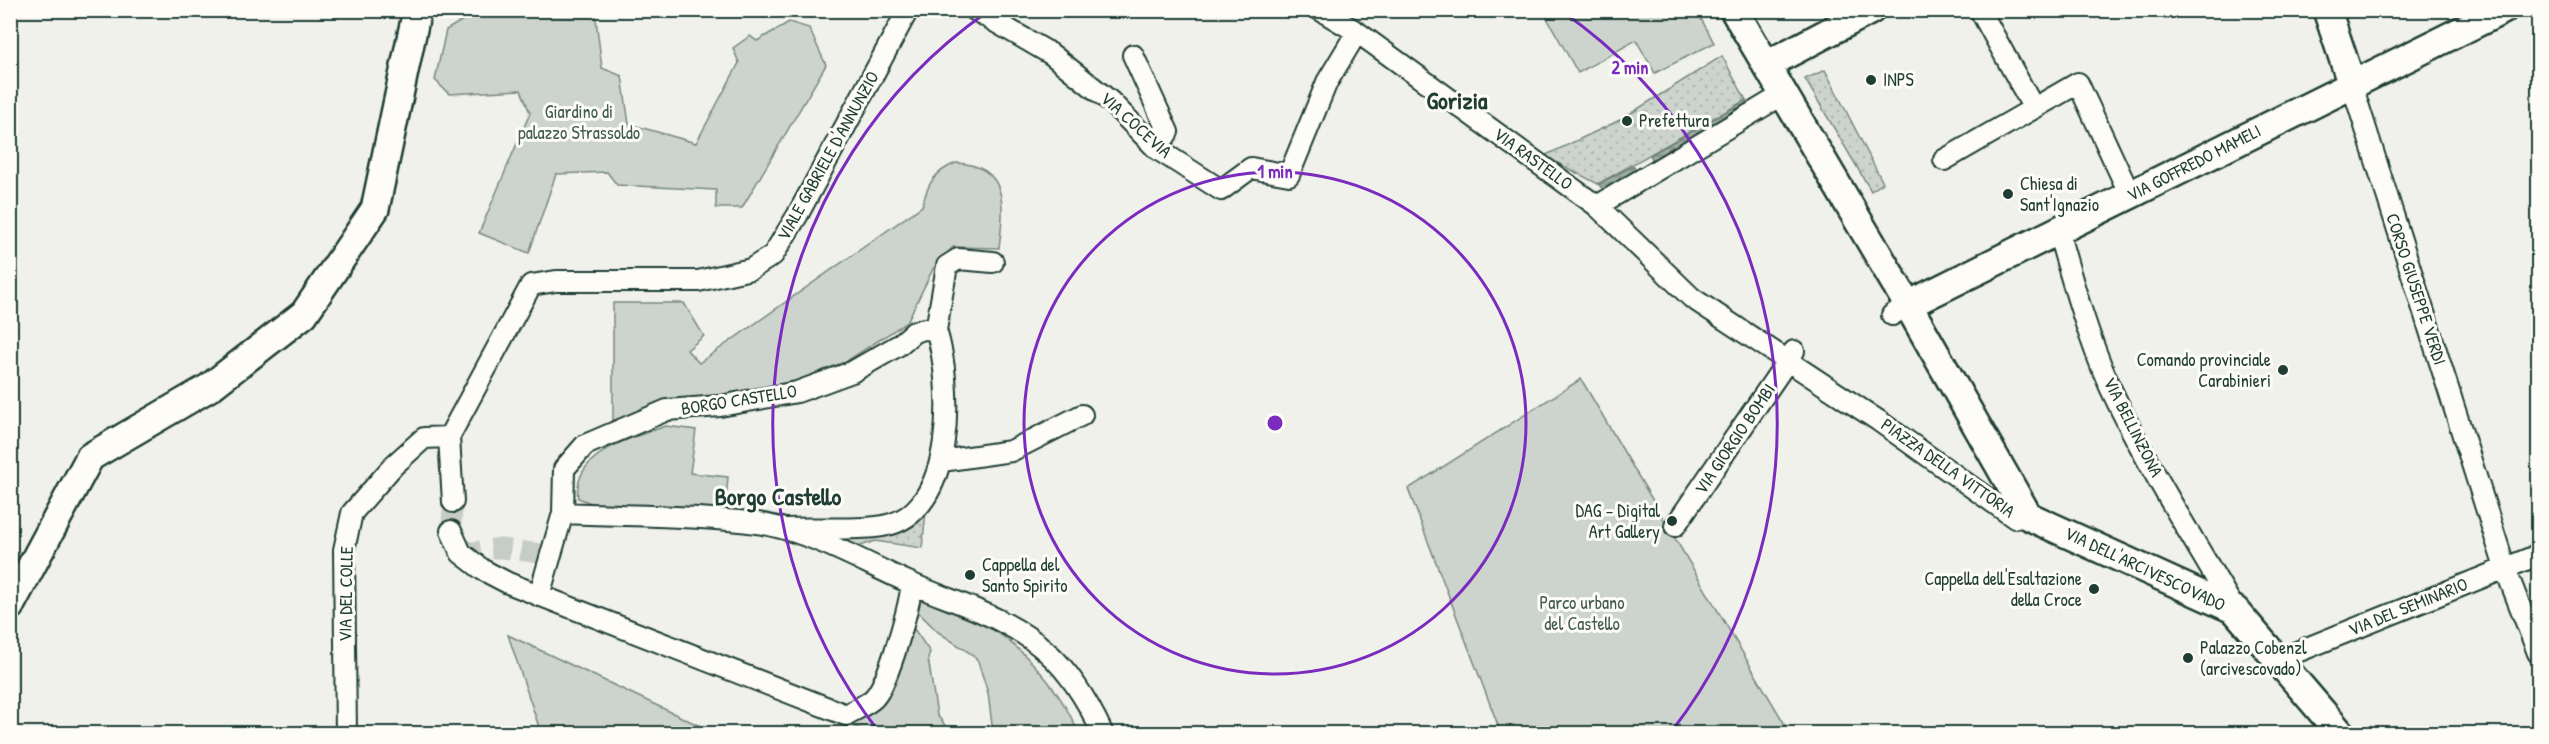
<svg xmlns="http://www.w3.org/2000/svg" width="2549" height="744" viewBox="0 0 2549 744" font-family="'Patrick Hand',sans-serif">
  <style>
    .grass { fill: url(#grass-dots); stroke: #768880; stroke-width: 1.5 }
    .green { fill: #cdd3cd; stroke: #768880; stroke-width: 1.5 }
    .water { fill: url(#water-rules); stroke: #6c8077; stroke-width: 1.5 }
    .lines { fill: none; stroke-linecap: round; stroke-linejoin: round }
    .street-tunnel { stroke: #c6cdc6; stroke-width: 20; stroke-dasharray: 20 10; stroke-linecap: butt }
    .street-casing { stroke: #1f3d34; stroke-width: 24 }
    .secondary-casing { stroke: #1f3d34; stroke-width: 32 }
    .street { stroke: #fdfcf7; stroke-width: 20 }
    .secondary { stroke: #fdfcf7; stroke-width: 27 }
    .ring { fill: none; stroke: #7b2cbf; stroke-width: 3 }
    .poi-dot { fill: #1f3d34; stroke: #fdfcf7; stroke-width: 2 }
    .labels { text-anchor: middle; stroke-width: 6; stroke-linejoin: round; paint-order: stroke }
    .poi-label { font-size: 18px; fill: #1f3d34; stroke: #fdfcf7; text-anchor: start }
    .park-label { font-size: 18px; fill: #425b53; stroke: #fdfcf7 }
    .street-label { font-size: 18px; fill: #1f3d34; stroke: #fdfcf7 }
    .district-label { font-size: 24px; font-weight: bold; fill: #1f3d34; stroke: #fdfcf7 }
    .centre { fill: #7b2cbf; stroke: #fdfcf7; stroke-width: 3 }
    .ring-label { font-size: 18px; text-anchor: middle; font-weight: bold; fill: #7b2cbf; stroke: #fdfcf7; stroke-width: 6; stroke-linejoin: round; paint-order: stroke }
  </style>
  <defs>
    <pattern id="grass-dots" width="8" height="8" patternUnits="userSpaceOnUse" patternTransform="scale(1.5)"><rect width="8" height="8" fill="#cdd3cd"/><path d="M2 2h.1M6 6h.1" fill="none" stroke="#b0b6b1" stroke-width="1.8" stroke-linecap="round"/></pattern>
    <pattern id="water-rules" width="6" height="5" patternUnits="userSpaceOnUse" patternTransform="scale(1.5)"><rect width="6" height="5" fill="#9faca4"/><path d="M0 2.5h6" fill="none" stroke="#818d86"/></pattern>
  </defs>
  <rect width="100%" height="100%" fill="#f0f1eb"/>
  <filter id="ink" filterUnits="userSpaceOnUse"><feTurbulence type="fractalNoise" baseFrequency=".0167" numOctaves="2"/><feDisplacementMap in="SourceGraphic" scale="12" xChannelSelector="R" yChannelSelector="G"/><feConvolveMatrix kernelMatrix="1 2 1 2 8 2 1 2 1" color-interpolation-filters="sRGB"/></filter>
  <g filter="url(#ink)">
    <!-- grass -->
    <path class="grass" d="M1722,56L1746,100L1598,184L1544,156L1620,120Z
      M1825,70L1883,183L1871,191L1805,79Z
      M926,512L922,548L875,541L855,548L822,534H887L913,526Z"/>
    <!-- green -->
    <path class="green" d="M478,11H595L602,68L622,76L629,124L696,143L739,63L733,48L750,36L757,41L789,22L809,28L826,65L742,208H716V190L617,185L607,172L556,174L529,253L479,233L530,113L521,90L449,94L435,80L446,30Z
      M1543,11H1697L1714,43L1655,73L1636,40L1578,73Z
      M956,163C1010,165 1004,208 999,248L953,247L933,269L907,322L847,361L794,382L716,396L666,401L613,422V303H684L704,336L687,350L699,363L922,206C928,183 934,172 956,163Z
      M1581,379L1790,733H1501L1408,489Z
      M666,426L696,430L690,473L728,477L725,512L591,503L578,498C572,452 633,438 666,426Z
      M920,598C940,605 962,611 980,621C1020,644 1056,684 1075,725L1072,733H993L988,693L978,661L973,655L938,632L916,610Z
      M912,626L930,652L928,658L937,715L951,733H872L844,723L857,720L880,705Z
      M508,635L715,733H541Z"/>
    <!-- water -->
    <path class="water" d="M1746,100L1750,107L1654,162L1650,155Z
      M1633,166L1637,172L1604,190L1598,184Z"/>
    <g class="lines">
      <!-- street-tunnel -->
      <path class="street-tunnel" d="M451,531L453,502
        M461,553L498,548L552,555"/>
      <!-- street casing -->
      <g class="street-casing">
        <path id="street" d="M975,10L1051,54L1110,101L1157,149L1221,190L1251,168L1289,175L1327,82L1357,32
          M1320,10L1357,32L1597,206L1692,298L1879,421L2015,518L2028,516
          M1980,10L2033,107
          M1133,55L1168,132L1157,149
          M2352,85L2505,568L2538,653
          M1944,160L2078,83L2130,195
          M1597,206L1782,95
          M2058,231C2073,284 2088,337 2110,387C2146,464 2192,537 2235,610
          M1892,315L1908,305
          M936,330L947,266L958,259L993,262
          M942,461L1011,451L1082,415
          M453,502L449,437L531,285L556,281H698L751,269L773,255L797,216L908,10
          M563,513C624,516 687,515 749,522C806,528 858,560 910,583C957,604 1007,616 1047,652C1072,674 1089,704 1103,734
          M1675,526L1794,351
          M451,531L461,553L483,570L508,583L846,715C854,710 867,705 874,698C889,682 909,607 912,584
          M539,596L563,513L564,469L585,445L667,410L720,406L797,392L852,372L899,345L914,332L924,329L936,330C953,383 957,514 883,526C853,531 817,527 786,529
          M2277,660L2538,555
          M346,734L344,550L352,513L394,465L424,438L449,437"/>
      </g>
      <!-- secondary casing -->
      <g class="secondary-casing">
        <path id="secondary" d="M1734,10L1908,305L2028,516L2235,610L2341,734
          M2327,10L2352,85
          M1766,65L1871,10
          M1908,305L2503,10
          M10,606L90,457L210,387L304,314L375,209L417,10"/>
      </g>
      <!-- street -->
      <use href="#street" class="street"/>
      <!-- secondary -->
      <use href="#secondary" class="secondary"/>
    </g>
  </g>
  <!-- distance rings -->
  <g class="ring">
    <circle cx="1275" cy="423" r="251"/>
    <path d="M879 732A502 502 0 0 1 987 12M1563 12A502 502 0 0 1 1671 732"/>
  </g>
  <!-- markers -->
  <g class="poi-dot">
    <circle cx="1871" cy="80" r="6"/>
    <circle cx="1627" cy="121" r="6"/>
    <circle cx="2008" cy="194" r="6"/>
    <circle cx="2283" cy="370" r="6"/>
    <circle cx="1672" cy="521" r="6"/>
    <circle cx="970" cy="575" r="6"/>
    <circle cx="2094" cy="589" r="6"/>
    <circle cx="2188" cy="658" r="6"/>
  </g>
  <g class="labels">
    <!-- poi labels -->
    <g class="poi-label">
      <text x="1883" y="86">INPS</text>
      <text x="1639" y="127">Prefettura</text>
      <text x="2020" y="190">Chiesa di<tspan x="2020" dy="21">Sant'Ignazio</tspan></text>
      <text x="2271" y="366" text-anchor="end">Comando provinciale<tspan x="2271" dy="21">Carabinieri</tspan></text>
      <text x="1660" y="517" text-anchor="end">DAG – Digital<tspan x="1660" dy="21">Art Gallery</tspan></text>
      <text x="982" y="571">Cappella del<tspan x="982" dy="21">Santo Spirito</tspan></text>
      <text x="2082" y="585" text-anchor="end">Cappella dell'Esaltazione<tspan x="2082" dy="21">della Croce</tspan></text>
      <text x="2200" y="654">Palazzo Cobenzl<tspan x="2200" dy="21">(arcivescovado)</tspan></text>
    </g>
    <!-- park labels -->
    <g class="park-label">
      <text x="579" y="118">Giardino di<tspan x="579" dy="21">palazzo Strassoldo</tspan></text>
      <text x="1582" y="609">Parco urbano<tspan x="1582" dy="21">del Castello</tspan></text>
    </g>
    <!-- street labels -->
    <g class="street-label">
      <text transform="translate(1136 125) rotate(42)" y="6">VIA COCEVIA</text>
      <text transform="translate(828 156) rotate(-61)" y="6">VIALE GABRIELE D'ANNUNZIO</text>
      <text transform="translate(1533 159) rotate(36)" y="6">VIA RASTELLO</text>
      <text transform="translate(2194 163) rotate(-27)" y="6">VIA GOFFREDO MAMELI</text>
      <text transform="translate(2416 289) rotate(72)" y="6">CORSO GIUSEPPE VERDI</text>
      <text transform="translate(739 400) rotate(-9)" y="6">BORGO CASTELLO</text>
      <text transform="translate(2133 427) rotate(63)" y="6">VIA BELLINZONA</text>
      <text transform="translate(1735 439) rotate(-56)" y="6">VIA GIORGIO BOMBI</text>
      <text transform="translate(1948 468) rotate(35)" y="6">PIAZZA DELLA VITTORIA</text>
      <text transform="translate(2145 569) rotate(25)" y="6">VIA DELL'ARCIVESCOVADO</text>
      <text transform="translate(346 594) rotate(-89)" y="6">VIA DEL COLLE</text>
      <text transform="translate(2408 607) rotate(-22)" y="6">VIA DEL SEMINARIO</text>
    </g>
    <!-- district labels -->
    <g class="district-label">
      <text x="1457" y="109">Gorizia</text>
      <text x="778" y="505">Borgo Castello</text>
    </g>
  </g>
  <circle cx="1275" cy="423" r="9" class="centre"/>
  <g class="ring-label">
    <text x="1630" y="74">2 min</text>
    <text x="1275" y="178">1 min</text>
  </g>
  <!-- margin -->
  <rect width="2549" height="744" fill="none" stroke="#fdfcf7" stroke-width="36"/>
  <rect x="18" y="18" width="2513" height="708" fill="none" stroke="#1f3d34" stroke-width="2" filter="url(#ink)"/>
</svg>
